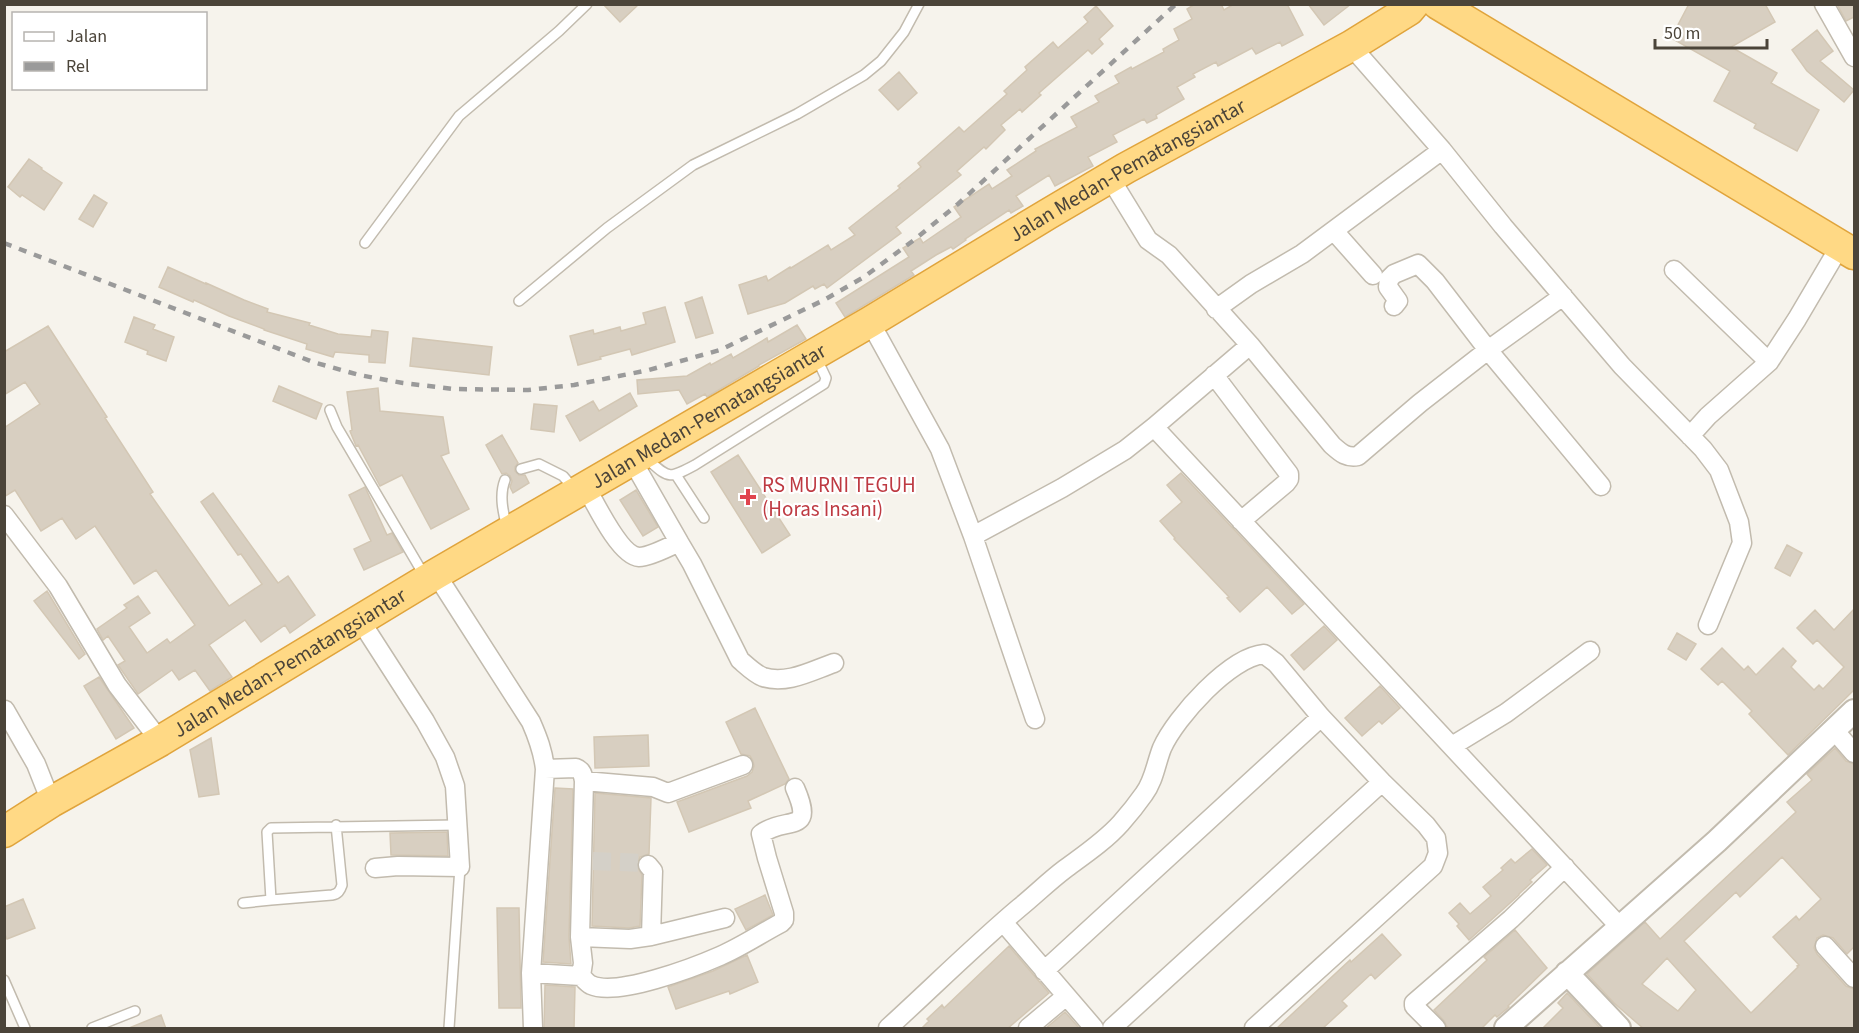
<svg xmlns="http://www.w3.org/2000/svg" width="1859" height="1033" viewBox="0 0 1859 1033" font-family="'Source Sans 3',sans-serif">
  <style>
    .building { fill: #d8cfc1; stroke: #d3c7b4; stroke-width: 1.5; fill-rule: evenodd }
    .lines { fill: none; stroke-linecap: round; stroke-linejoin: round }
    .minor-tunnel { stroke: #d4d0c8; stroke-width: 18; stroke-dasharray: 18 9; stroke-linecap: butt }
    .service-casing { stroke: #c2bbae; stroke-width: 12 }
    .minor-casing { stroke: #c2bbae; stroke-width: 21 }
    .tertiary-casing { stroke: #c2bbae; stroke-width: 26 }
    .trunk-casing { stroke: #e0a43c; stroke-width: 33 }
    .service { stroke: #fff; stroke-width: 9 }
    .minor { stroke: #fff; stroke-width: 18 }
    .tertiary { stroke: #fff; stroke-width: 22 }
    .trunk { stroke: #ffd985; stroke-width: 30 }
    .rail { stroke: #9a9a9a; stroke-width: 4.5; stroke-dasharray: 8 8; stroke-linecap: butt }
    .health-dot { fill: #e0444e; stroke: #fff; stroke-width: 2 }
    .labels { text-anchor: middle; stroke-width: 4.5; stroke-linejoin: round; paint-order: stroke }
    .street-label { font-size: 21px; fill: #4b4439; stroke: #fff }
    .health-label { font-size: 21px; fill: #be3a42; stroke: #fff; text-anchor: start }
  </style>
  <rect width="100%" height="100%" fill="#f6f3ec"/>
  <!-- building -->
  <path class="building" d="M603,4H639L620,22Z
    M1195,4H1221L1224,10L1234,4H1287L1303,35L1282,46L1280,42L1256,54L1252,48L1218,66L1216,62L1193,74L1195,77L1177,87L1184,99L1156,115L1157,118L1147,123L1144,119L1113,135L1117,142L1088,157L1093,166L1055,186L1049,175L1016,196L1023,206L1011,213L1009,210L965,239L966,240L953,249L951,247L936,255L911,271L914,275L845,317L836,303L909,257L903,248L920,238L923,243L961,217L954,207L989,184L992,189L1012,176L1007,170L1036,151L1035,149L1077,127L1071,117L1099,102L1095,96L1119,83L1115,76L1131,67L1132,69L1164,52L1163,49L1179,40L1174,29L1192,19L1187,9Z
    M1308,4H1351L1324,25Z
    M1689,4H1765L1775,22L1731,47L1777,73L1771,83L1819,110L1797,151L1754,128L1756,124L1714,101L1730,71L1671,38Z
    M1837,4H1854V17L1846,21Z
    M1096,6L1113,26L1099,39L1103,44L1092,54L1088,50L1039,93L1041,95L1022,112L1020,109L1001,125L1005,130L986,149L984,147L957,171L961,175L896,227L901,233L827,288L824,284L815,289L813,286L785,303L748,314L739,285L766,276L768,281L790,267L791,268L828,245L831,250L855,235L849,228L900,188L898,186L921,167L918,163L959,127L964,132L1007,94L1004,91L1027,70L1025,67L1053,42L1058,48L1088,22L1084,17Z
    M1817,30L1833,51L1820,61L1854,90L1844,102L1807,71L1792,50Z
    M899,72L917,93L898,110L879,90Z
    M29,159L42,168L41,169L62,183L44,210L22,195L20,197L8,187Z
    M94,195L107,203L93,227L79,219Z
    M168,267L206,284V283L244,300L268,309L267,312L310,323L309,325L338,334L371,337L372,330L388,332L385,363L369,362V355L335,352L333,357L306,349L307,344L264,330V329L229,316L194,300L193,302L159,287Z
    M702,297L713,333L696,338L685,303Z
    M665,307L675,342L632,355L630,349L600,357L601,359L578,365L570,336L593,330L594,334L620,327L621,331L646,324L643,313Z
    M134,317L155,325L153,329L174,337L166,361L147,354L148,351L125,342Z
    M797,325L806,339L759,365V366L707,397L705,394L687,404L679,390L638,394L637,380L687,376L710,363L711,365L731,354L733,358L767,338L768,342Z
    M48,326L107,417L105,418L153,492L150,494L229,606L262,584L241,554L238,555L201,502L213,493L278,583L288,576L315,615L290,633L285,625L261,642L245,620L209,645L232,677L210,691L195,670L179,680L172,670L138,694L118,665L125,661L108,636L103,640L97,629L127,608L124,605L138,596L150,613L129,627L147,653L167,639L170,643L195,625L156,570L134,584L95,526L76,539L62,518L41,531L15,490L4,497V428L40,404L25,382L4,395V352Z
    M413,338L492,347L489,375L410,366Z
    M279,386L322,404L316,419L273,401Z
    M378,388L380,411L443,417L449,453L441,456L469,509L431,529L402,475L380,486L358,445L356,446L350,431L352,430L347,392Z
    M630,393L637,406L580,441L566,416L593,401L599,411Z
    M534,404L557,406L554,432L531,429Z
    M502,435L518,463L515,467V471L519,475H525L529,483L513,493L510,487L512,481L510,476L506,473L502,474L486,445Z
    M738,455L790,535L762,553L711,472Z
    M1181,473L1304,604L1292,614L1267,587L1240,612L1227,598L1229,597L1174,539L1175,538L1160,521L1182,502L1167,485Z
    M365,487L387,535L392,533L403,552L364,570L354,549L371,541L349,495Z
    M636,490L658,527L643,536L620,500Z
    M1787,545L1802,553L1790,576L1775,568Z
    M47,591L85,654L79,659L34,601Z
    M1854,609V690L1788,755L1749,714L1752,711L1722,681L1718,685L1701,669L1722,648L1744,670L1748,666L1756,675L1783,648L1796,661L1791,667L1814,690L1819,685L1823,689L1844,667L1817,640L1813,644L1797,628L1815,610L1834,630Z
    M1324,626L1337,640L1304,670L1291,655Z
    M1677,633L1696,644L1686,660L1668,649Z
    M99,677L134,728L116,739L84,686Z
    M1380,686L1400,708L1382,724L1379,721L1362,736L1345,718Z
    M755,708L789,779L785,784L748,801L751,808L689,832L677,802L747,776L752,772L754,766L753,761L750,756L741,754L726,722Z
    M648,735L649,766L595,768L594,737Z
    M211,738L219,794L199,797L190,750Z
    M1835,748L1846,761L1854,764V947L1847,954L1833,938L1823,935L1817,938L1814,948L1817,954L1846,986L1854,989V1029H1644L1614,1003L1587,974L1645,922L1660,939L1796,812L1787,802L1812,780L1807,774ZM1782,857L1821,899L1799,920L1796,916L1773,937L1799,965L1797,966L1798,967L1751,1013L1684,941L1736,892L1740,897ZM1667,958L1696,990L1678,1011L1642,984Z
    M555,788L573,789L569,937L571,964L543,962Z
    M595,793L651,798L649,854L640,857L637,866L642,875L640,926L629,928L592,926Z
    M447,832L448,856L391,855L390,833Z
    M1532,849L1547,865L1530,880L1532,882L1519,894V895L1469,940L1457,926L1459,924L1449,913L1460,903L1470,914L1491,896L1483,887L1503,870L1501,868L1511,859L1515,863Z
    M765,895L773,915L746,930L735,909Z
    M23,899L35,928L7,939L4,932V907Z
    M497,908H519L521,1008H499Z
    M1515,930L1547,968L1508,1006L1509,1007L1497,1017L1495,1015L1481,1029H1448L1444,1021L1434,1010L1487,960L1484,957Z
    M1382,934L1401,955L1375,979L1371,974L1342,1001L1347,1006L1322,1029H1276L1350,960L1351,962Z
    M1009,946L1049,993L1007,1029H921L929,1021L927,1019L942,1005L944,1008Z
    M747,955L758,982L730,994L729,991L676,1009L668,987L713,971Z
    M545,985L575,987L574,1029H544Z
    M1567,993L1601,1029H1542L1563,1008L1558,1003Z
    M1065,1012L1080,1029H1045Z
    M161,1015L166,1029H130L129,1028Z"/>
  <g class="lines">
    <!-- minor-tunnel -->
    <path class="minor-tunnel" d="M593,861L646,863L648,865"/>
    <!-- service casing -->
    <g class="service-casing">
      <path id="service" d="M365,243L459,116L559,31L587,4
        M519,301L607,228L693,165L797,114L864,75L881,61L904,32L919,4
        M330,410L337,427L424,575
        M646,458C669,478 667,480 695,465L824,384L826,378L817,359
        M521,469L539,464L563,476L575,490
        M676,475L704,518
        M505,480C499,495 503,512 507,528
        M271,900L332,895C338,894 340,891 342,885L336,825
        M243,903L271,900L267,832L271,828L457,825
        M4,980L25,1028
        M92,1028L135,1011
        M449,1028L460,867"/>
    </g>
    <!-- minor casing -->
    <g class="minor-casing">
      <path id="minor" d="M1824,4L1854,57
        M1351,46L1442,150L1503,226L1622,366L1703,449L1719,470L1739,522L1742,543L1708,625
        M1110,178L1148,240L1169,255L1250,345L1332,445C1341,453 1346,458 1358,456L1420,403L1488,350L1563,296
        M1334,231L1373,275
        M1674,270L1769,362
        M1394,306L1398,301L1388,287L1389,279L1394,274L1418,264L1435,281L1488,350L1601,486
        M1216,309L1251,284L1302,254L1442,150
        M870,322L940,449L973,536L1035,719
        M1214,375L1289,474V479L1286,483L1241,521
        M1154,427L1620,927
        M1690,436L1708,416L1769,362L1797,319L1840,246
        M632,460L679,542
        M586,487C595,503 620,556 639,557C649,557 669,547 679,542L692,564L740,660C747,666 755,674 763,677C787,685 813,670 834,663
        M4,515L58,586L117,685L160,741
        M973,536L1062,488L1125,450L1154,427L1250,345
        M436,574L531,722C538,738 543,751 545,769L531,973L533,1028
        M360,620L425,721L445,757L455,786L460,867L398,866L375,868
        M5,710L36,764L51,802
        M1834,730L1854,753
        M1452,746L1506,713L1590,651
        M584,781L653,787L668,793L743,765
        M648,865L653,871L651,936
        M1003,922L1094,1028
        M580,937L630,939L651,936L725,918
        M1825,946L1854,978
        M1044,971L1321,717
        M531,973L581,976L583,963L580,937L584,781C583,775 582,770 576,768L545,769
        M581,976C584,979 587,983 591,985C617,997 695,967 720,956C741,947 760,934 781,923L784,920V913L767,858L761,834C786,815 816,836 795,788
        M888,1028C932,988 974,946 1019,908C1035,895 1049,881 1065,869C1084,855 1105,841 1121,823C1129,814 1137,804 1144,794C1154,781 1156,763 1162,748C1176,717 1230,657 1264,654L1276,663L1321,717L1382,782L1426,825L1436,838L1438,853L1433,866L1254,1028
        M1028,1028L1065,997
        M1112,1028L1382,782
        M1436,1028L1414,1006V1003L1511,919L1565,867"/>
    </g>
    <!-- tertiary casing -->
    <g class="tertiary-casing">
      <path id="tertiary" d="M1567,973L1619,1028
        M1506,1028L1717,841L1854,711"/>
    </g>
    <!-- trunk casing -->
    <g class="trunk-casing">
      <g id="trunk">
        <path d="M1438,4L1854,254"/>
        <path id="s1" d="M4,832L51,802L160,741L436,574L870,322L1048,214L1126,168L1351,46L1409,10L1414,4"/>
      </g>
    </g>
    <!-- service -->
    <use href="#service" class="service"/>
    <!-- minor -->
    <use href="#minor" class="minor"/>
    <!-- tertiary -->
    <use href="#tertiary" class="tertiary"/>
    <!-- trunk -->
    <use href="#trunk" class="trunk"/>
    <!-- rail -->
    <path class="rail" d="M4,243L313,362L359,375L403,383L454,389L528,390L574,385L649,370L720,350L824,300L864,277L914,240L958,204L1176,4"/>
  </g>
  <!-- markers -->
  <path class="health-dot" d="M745 488h6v6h6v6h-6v6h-6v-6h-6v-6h6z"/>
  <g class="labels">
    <!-- street labels -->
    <g class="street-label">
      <text dy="7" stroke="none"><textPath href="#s1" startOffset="1304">Jalan Medan-Pematangsiantar</textPath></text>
      <text dy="7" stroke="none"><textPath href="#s1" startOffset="818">Jalan Medan-Pematangsiantar</textPath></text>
      <text dy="7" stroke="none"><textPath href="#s1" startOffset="332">Jalan Medan-Pematangsiantar</textPath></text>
    </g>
    <!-- health labels -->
    <g class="health-label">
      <text x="762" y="492">RS MURNI TEGUH<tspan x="762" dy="24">(Horas Insani)</tspan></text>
    </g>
  </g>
  <!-- border -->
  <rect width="1859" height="1033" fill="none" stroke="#4b4439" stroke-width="12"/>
  <!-- legend -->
  <rect x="12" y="12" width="195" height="78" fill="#ffffff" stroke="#b7b4b0" stroke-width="1.5"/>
  <rect x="24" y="32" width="30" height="9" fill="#ffffff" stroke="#b7b4b0" stroke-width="1.5"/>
  <text x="66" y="42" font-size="18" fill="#4b4439">Jalan</text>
  <rect x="24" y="62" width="30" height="9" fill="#9a9a9a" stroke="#b7b4b0" stroke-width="1.5"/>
  <text x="66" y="72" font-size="18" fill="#4b4439">Rel</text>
  <!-- scale -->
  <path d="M1655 39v9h112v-9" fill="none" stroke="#4b4439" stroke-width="3"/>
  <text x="1664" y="39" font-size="18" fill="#4b4439" stroke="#ffffff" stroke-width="4.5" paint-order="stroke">50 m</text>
</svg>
